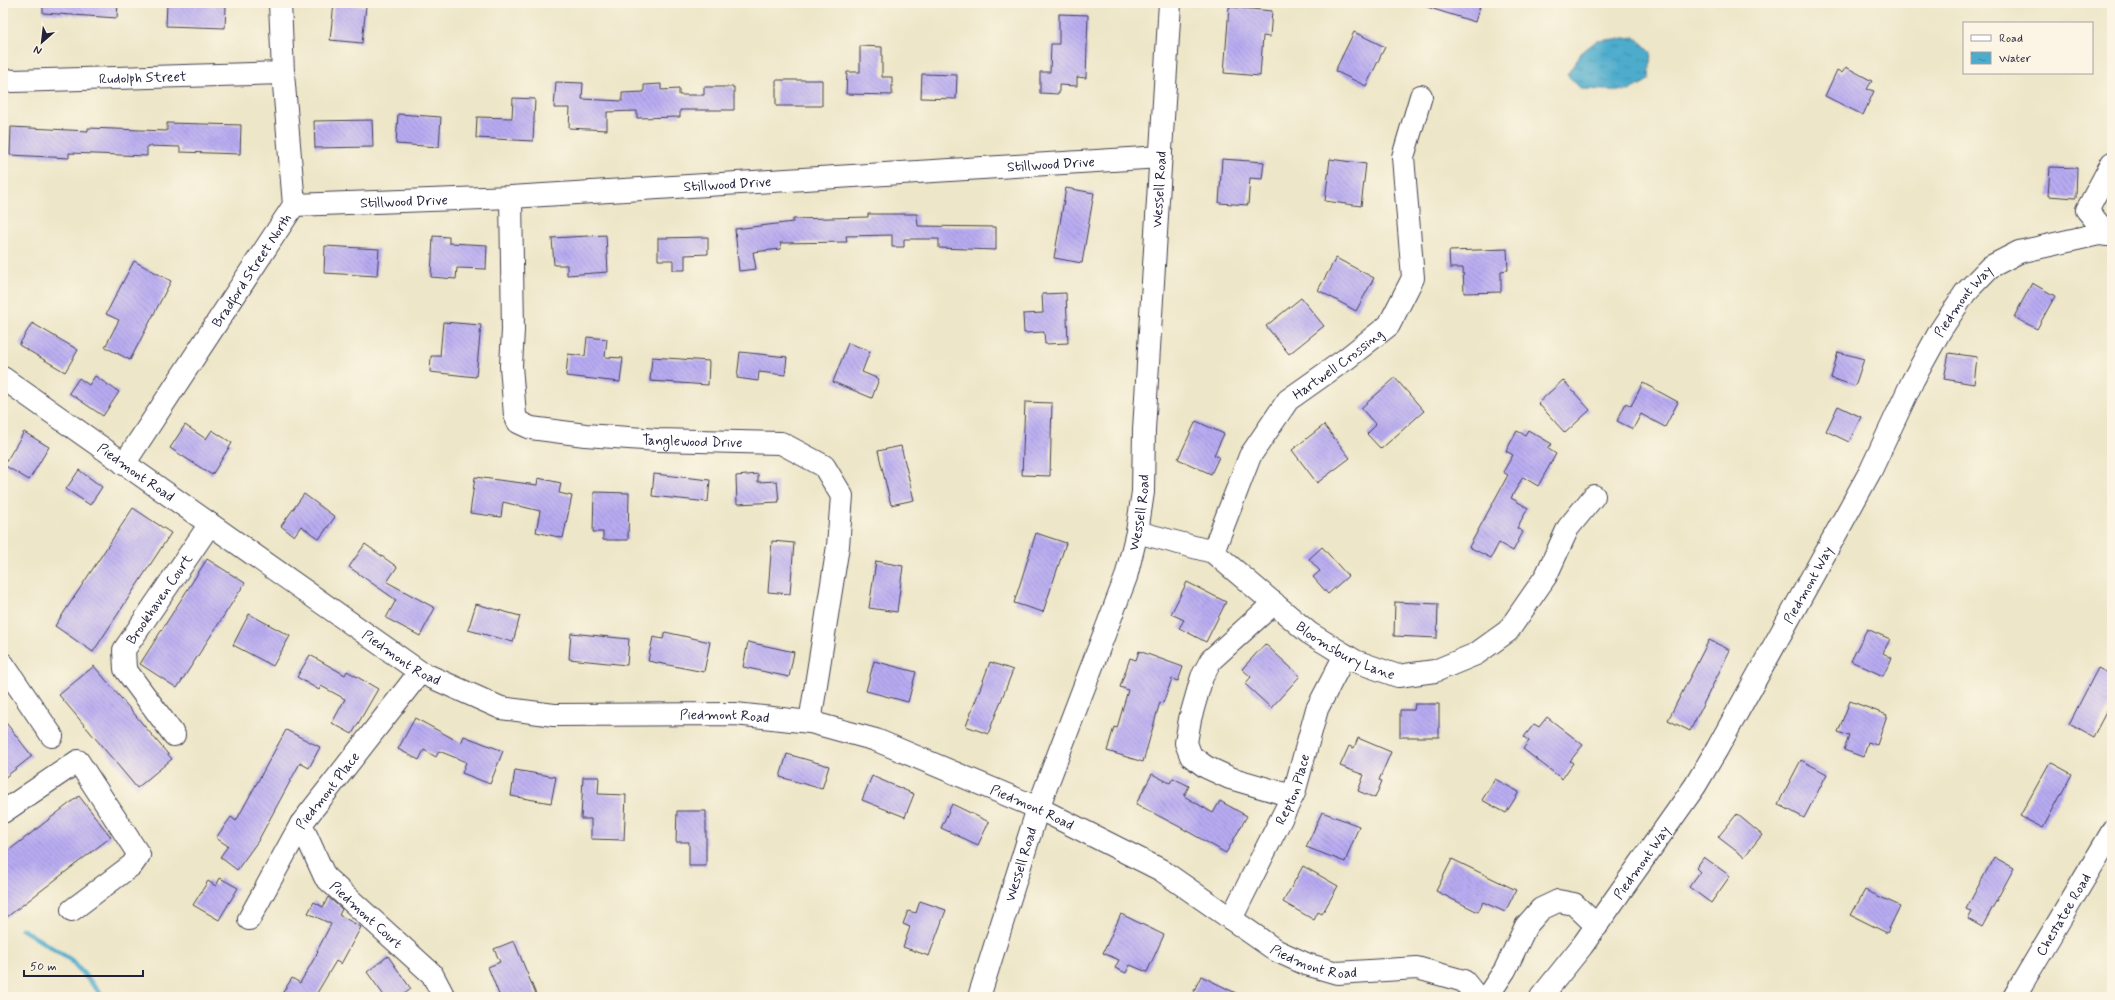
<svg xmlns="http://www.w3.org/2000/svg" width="2115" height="1000" viewBox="0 0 2115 1000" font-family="Mynerve,sans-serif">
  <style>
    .water { fill: url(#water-ripples); stroke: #386784 }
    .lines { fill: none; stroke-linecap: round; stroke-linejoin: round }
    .stream { stroke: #4daccc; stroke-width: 5 }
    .building { fill: url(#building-back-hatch) }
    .minor-casing { stroke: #403f50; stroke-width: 24 }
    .minor { stroke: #fff; stroke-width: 22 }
    .labels { text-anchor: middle; stroke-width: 3; stroke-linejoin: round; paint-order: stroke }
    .street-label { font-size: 14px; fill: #22223b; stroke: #fcf5e5 }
  </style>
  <defs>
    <pattern id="water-ripples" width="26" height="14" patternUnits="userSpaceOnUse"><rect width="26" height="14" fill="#4daccc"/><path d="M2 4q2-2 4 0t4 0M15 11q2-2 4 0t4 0" fill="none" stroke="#408ca7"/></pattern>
    <pattern id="building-back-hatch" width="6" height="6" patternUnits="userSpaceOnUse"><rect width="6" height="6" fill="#b8abf2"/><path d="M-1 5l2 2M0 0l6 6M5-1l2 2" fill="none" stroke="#958bc5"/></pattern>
  </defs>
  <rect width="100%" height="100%" fill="#fcf5e5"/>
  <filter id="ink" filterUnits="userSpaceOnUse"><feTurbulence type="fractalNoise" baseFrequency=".025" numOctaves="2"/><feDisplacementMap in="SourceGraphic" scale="8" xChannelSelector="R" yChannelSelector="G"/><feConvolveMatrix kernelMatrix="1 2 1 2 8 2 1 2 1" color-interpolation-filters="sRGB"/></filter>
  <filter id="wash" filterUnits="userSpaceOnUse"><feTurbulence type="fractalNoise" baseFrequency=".012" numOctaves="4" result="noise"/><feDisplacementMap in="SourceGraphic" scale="16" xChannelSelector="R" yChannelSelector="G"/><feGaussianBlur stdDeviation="0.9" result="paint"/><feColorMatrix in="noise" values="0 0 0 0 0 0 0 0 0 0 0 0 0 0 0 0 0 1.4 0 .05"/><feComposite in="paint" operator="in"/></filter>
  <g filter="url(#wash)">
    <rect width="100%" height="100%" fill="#ede6c8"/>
    <!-- water -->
    <path class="water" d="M1635,37L1651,52L1649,80L1629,91L1581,89L1567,75L1581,53L1596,41Z"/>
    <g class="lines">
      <!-- stream -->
      <path class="stream" d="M22,929L71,960L104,997"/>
    </g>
    <g id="blocks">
      <!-- building -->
      <path class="building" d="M43,3H118L117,18L43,13Z
        M167,3L226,6L225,28L166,26Z
        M334,3L366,6L362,43L330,40Z
        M1425,3H1481L1475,22L1424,6Z
        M1229,7L1272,11L1270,37L1263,36L1260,76L1224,73Z
        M1059,14L1088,15L1086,78L1077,77V86L1059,85V94L1040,93V72H1050L1051,44H1059Z
        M1354,32L1385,47L1366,86L1335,71Z
        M860,46L882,47V77H892V95L846,94L847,72H860Z
        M1846,67L1872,81L1867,89L1874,91L1863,115L1825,96L1837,70L1842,73Z
        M922,74L957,75L956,99L921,98Z
        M776,80H822V106H776Z
        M556,82L583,83L582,99L622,101V93L644,92V85L661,84V90L679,89V95H704V87H734V110H680V117L637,118V111L607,112V130L569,128L570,108H554Z
        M513,98L535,99L533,141L476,138L477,117L512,118Z
        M398,114L441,117L439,147L396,144Z
        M372,120L373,147L315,148L314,121Z
        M167,123L241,125L240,154L180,152V147L147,146V156L69,153V158L10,155L11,127L88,131V128L167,131Z
        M1222,159L1264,162L1262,179L1250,178L1248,205L1219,203Z
        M1330,159L1366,164L1361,206L1325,201Z
        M2050,167L2077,168L2076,198L2048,196Z
        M1066,188L1094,193L1082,263L1054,258Z
        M868,214H917L918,226L996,227V250L939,248V239H904V247H892V235L846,236L847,242L780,243L781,249L753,252L756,269L739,271L735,229L793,222V219L868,217Z
        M606,235L608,272L567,275V265H554L552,238Z
        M433,236L449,237V243L487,245L486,269L457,268L456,279L431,277Z
        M708,237V254L685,255V270H673V260H658V238Z
        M325,246L379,249L377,276L324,273Z
        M1507,249L1508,270L1501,271V292L1464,293L1463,268H1450L1449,251Z
        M1336,258L1374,278L1356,311L1318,290Z
        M134,261L171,281L130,360L105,347L119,320L106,314Z
        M2032,283L2055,296L2037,329L2014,317Z
        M1066,293L1068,343L1045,344L1044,332L1024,333L1023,314L1043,313L1042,294Z
        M1301,298L1324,326L1289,354L1266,326Z
        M443,322L481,325L476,377L430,372L431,356H440Z
        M32,323L78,350L65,372L19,345Z
        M587,337L607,339L605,357L623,358L620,382L566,376L568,354L585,356Z
        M848,343L870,351L862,372L879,379L872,398L833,382Z
        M740,352L787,357L785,375L759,372L758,381L737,378Z
        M1838,352L1864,359L1855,386L1831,378Z
        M1949,353L1977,357L1974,384L1944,379Z
        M652,357L709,361L708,385L650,381Z
        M95,376L119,392L103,416L69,393L79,378L89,385Z
        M1395,378L1424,411L1381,449L1367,434L1376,425L1361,408Z
        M1563,380L1590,410L1565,433L1538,403Z
        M1643,383L1678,402L1665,427L1641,414L1633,429L1617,421L1626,403L1631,406Z
        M1025,402L1052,403L1050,476L1022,475Z
        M1838,406L1861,417L1849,442L1826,431Z
        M1196,421L1224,434L1214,455L1219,457L1211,474L1178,459Z
        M185,425L206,439L212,430L232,443L212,475L170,448Z
        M1324,425L1350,458L1317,483L1292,450Z
        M1528,430L1552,444L1547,448L1556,454L1538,486L1523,477L1511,498L1528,508L1517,528L1523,532L1513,551L1499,543L1491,558L1469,547L1508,475L1503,472L1513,455L1506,451L1517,431L1525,435Z
        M24,432L49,447L29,480L4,465Z
        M901,446L914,500L891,505L878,451Z
        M79,470L102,487L90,505L66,489Z
        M654,474L710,480L708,502L652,496Z
        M758,474V482L777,481L779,502L737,504L736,476Z
        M475,477L537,485L538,478L561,483L559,493L572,496L563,538L536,532L540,511L503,502L501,517L470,513Z
        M594,492L629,493L628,540H603V532H593Z
        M304,494L335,517L319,539L301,526L294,536L281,526Z
        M133,508L171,533L93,652L55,626Z
        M1036,533L1066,543L1043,612L1014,603Z
        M772,541L794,543L790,594L768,592Z
        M365,544L397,567L387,582L435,608L420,636L386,618L396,600L349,567Z
        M1322,547L1348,576L1328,594L1313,577L1320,571L1309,559Z
        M207,559L245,583L177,688L140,664Z
        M876,561L903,566L897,612L869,608Z
        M1187,582L1226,602L1206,642L1179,628L1184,620L1171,614Z
        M1395,602L1438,604L1437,638L1394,636Z
        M476,604L520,616L513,642L468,630Z
        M249,614L290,636L273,666L233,645Z
        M1867,629L1890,639L1883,653L1892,658L1883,676L1851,661Z
        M665,632L710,642L704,672L648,661L653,637L663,639Z
        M571,633L629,639L627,665L569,659Z
        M1709,640L1730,650L1690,731L1668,720Z
        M748,642L794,652L789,677L743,667Z
        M1265,644L1300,676L1271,708L1245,684L1251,677L1242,669Z
        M1139,651L1183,667L1178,681L1172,679L1163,703L1160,702L1143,762L1107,751L1114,727L1117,728L1128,690L1120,687L1130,658L1136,660Z
        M310,655L345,675L347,671L378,689L352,734L332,723L345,699L321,686L319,690L297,677Z
        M874,661L916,672L908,702L866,691Z
        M990,662L1013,670L988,734L966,726Z
        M94,666L172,759L137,788L59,695Z
        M2098,668L2112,675V701L2093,737L2069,724Z
        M1850,701L1887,715L1877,745L1868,742L1863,757L1844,750L1849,736L1838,732Z
        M1415,704H1439V737H1400V710H1414Z
        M1547,717L1583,745L1570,761L1573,763L1562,779L1523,749L1529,741L1524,737L1534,724L1539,727Z
        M415,718L461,743L464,736L503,751L490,784L462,773L466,762L439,751L436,757L424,750L419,760L398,749Z
        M3,719L32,756L3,779Z
        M286,730L320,747L309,768L300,763L258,841L237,870L220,857L228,846L216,838L231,817L236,821Z
        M1358,738L1391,752L1379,780L1382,781L1375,798L1358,791L1364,775L1340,766L1349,746L1354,748Z
        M787,754L829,766L822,789L780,777Z
        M1801,760L1827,774L1804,818L1778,804Z
        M2050,762L2072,774L2043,828L2020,816Z
        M515,770L556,777L551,803L511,796Z
        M1152,774L1170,783L1173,778L1189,786L1184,796L1213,813L1220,801L1247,816L1226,853L1178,826L1136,804Z
        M872,776L914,794L905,817L862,800Z
        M583,777H599L598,794L626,795L624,840L591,839V819H581Z
        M1495,779L1519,792L1506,813L1482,800Z
        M79,796L111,837L3,920V855Z
        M952,804L989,822L978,845L941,828Z
        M677,811H706V866H689V842H676Z
        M1322,812L1359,826L1345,862L1306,847Z
        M1737,814L1762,835L1744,857L1718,837Z
        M1704,857L1730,876L1711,903L1689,887L1700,872L1696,868Z
        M1994,857L2014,868L1982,927L1968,919L1972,912L1966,909Z
        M1452,859L1516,890L1505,912L1483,902L1478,912L1436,891Z
        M1303,866L1338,886L1322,914L1318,912L1314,920L1283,902Z
        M220,878L238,888L219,920L193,905L208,881L216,886Z
        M1865,890L1900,906L1887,933L1851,915Z
        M328,897L342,909L339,915L361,927L341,964L336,961L317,993L323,997H280L292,978L300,983L318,952L317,951L331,924L308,913L314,902L323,907Z
        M920,901L946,910L929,956L903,947L910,927L903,924L908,911L916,913Z
        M1121,914L1164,935L1147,972L1130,965L1126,973L1115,968L1119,960L1103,953Z
        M514,941L537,997H500L488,967L500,962L494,949Z
        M388,956L411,989L400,997H385L367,972Z
        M1201,976L1244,997H1191Z"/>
    </g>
  </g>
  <g filter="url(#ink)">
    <use href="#blocks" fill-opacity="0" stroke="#403f50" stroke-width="1"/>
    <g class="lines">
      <!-- minor casing -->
      <g class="minor-casing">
        <g id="minor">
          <path id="s1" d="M3,79L13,81L283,73"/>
          <path d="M2112,163L2087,210L2108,235H2112"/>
          <path id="s2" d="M511,197L513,330L511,366L515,415L518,422L531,428L585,435L658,440L781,443L824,466L842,496L838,546L810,722"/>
          <path id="s3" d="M294,205L511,197L1161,157"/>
          <path id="s4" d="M3,378L420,672L501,708L554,715L735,714L810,722L876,740L1038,808L1161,870L1277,951L1306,964L1337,973L1417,968L1464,981L1477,997"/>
          <path id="s5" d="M124,464L294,205L283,73L280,3"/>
          <path id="s6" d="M1137,532L1213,552L1309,633L1355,661L1398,676L1435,671L1476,654L1508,631L1546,576L1568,528L1594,496"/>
          <path id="s7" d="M1213,552L1250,456L1288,400L1346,359L1389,325L1413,278L1403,157L1421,96"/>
          <path d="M1274,603L1211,660L1202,677L1190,719L1186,743L1191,756L1206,767L1230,778L1292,796"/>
          <path d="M3,664L52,736"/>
          <path id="s8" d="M174,735L125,669L124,650L210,524"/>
          <path d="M3,812L78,761L139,855L132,865L72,910"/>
          <path id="s9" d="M301,824L325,877L432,974L444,997"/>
          <path id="s10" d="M249,919L301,824L420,672"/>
          <path id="s11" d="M1231,919L1294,793L1317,709L1345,655"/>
          <path id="s12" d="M979,997L1038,808L1126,577L1137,532L1143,492L1144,430L1170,3"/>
          <path d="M1487,997L1505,970L1526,926L1541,909L1558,901L1574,904L1597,926"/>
          <path id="s13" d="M1541,997L1582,946L1695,786L1717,749L1871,470L1913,380L1940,331L1965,293L1990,267L2019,252L2099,234L2108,235"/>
          <path id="s14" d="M2014,997L2112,832"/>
        </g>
      </g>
      <!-- minor -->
      <use href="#minor" class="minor"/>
    </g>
  </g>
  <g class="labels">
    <!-- street labels -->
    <g class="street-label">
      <text dy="5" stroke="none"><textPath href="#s1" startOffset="140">Rudolph Street</textPath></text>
      <text dy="5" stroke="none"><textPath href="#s3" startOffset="758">Stillwood Drive</textPath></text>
      <text dy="5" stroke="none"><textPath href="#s3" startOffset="434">Stillwood Drive</textPath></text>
      <text dy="5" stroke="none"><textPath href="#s12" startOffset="835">Wessell Road</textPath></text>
      <text dy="5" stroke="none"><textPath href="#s3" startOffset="110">Stillwood Drive</textPath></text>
      <text dy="5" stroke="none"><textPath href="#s5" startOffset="232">Bradford Street North</textPath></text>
      <text dy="5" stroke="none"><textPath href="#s13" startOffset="816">Piedmont Way</textPath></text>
      <text dy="5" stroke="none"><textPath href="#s7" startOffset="232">Hartwell Crossing</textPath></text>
      <text dy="5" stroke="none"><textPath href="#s2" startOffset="402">Tanglewood Drive</textPath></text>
      <text dy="5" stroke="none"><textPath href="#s4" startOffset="163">Piedmont Road</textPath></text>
      <text dy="5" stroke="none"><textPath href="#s12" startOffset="511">Wessell Road</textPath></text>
      <text dy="5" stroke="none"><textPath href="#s13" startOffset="492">Piedmont Way</textPath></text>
      <text dy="5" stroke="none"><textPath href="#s8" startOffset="163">Brookhaven Court</textPath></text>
      <text dy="5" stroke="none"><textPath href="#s6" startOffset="245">Bloomsbury Lane</textPath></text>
      <text dy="5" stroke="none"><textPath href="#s4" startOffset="487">Piedmont Road</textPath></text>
      <text dy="5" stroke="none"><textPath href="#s4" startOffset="823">Piedmont Road</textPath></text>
      <text dy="5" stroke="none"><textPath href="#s11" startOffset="144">Repton Place</textPath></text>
      <text dy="5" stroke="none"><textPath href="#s10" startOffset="151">Piedmont Place</textPath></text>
      <text dy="5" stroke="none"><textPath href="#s4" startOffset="1147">Piedmont Road</textPath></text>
      <text dy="5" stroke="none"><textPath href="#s13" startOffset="168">Piedmont Way</textPath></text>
      <text dy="5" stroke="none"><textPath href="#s12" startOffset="139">Wessell Road</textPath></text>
      <text dy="5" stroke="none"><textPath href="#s14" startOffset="96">Chestatee Road</textPath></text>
      <text dy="5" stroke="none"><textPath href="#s9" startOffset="114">Piedmont Court</textPath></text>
      <text dy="5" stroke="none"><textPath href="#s4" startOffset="1471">Piedmont Road</textPath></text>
    </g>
  </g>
  <!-- margin -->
  <rect width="2115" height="1000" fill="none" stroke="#fcf5e5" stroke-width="16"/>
  <!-- legend -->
  <rect x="1963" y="22" width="130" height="52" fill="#fcf5e5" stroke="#a5a1a1"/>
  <rect x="1971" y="35" width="20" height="6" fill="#ffffff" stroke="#a5a1a1"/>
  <text x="1999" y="42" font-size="12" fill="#22223b">Road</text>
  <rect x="1971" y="52" width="20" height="12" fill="url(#water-ripples)" stroke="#a5a1a1"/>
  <text x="1999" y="62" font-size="12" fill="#22223b">Water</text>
  <!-- north arrow -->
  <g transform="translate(42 42) rotate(208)" stroke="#fcf5e5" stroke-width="3" paint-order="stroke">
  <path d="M0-3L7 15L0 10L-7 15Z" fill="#22223b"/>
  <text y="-6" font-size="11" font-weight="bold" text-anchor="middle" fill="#22223b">N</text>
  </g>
  <!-- scale -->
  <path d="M24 970v6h119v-6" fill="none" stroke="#22223b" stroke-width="2"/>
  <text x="30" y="970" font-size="12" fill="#22223b" stroke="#fcf5e5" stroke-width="3" paint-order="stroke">50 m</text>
</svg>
